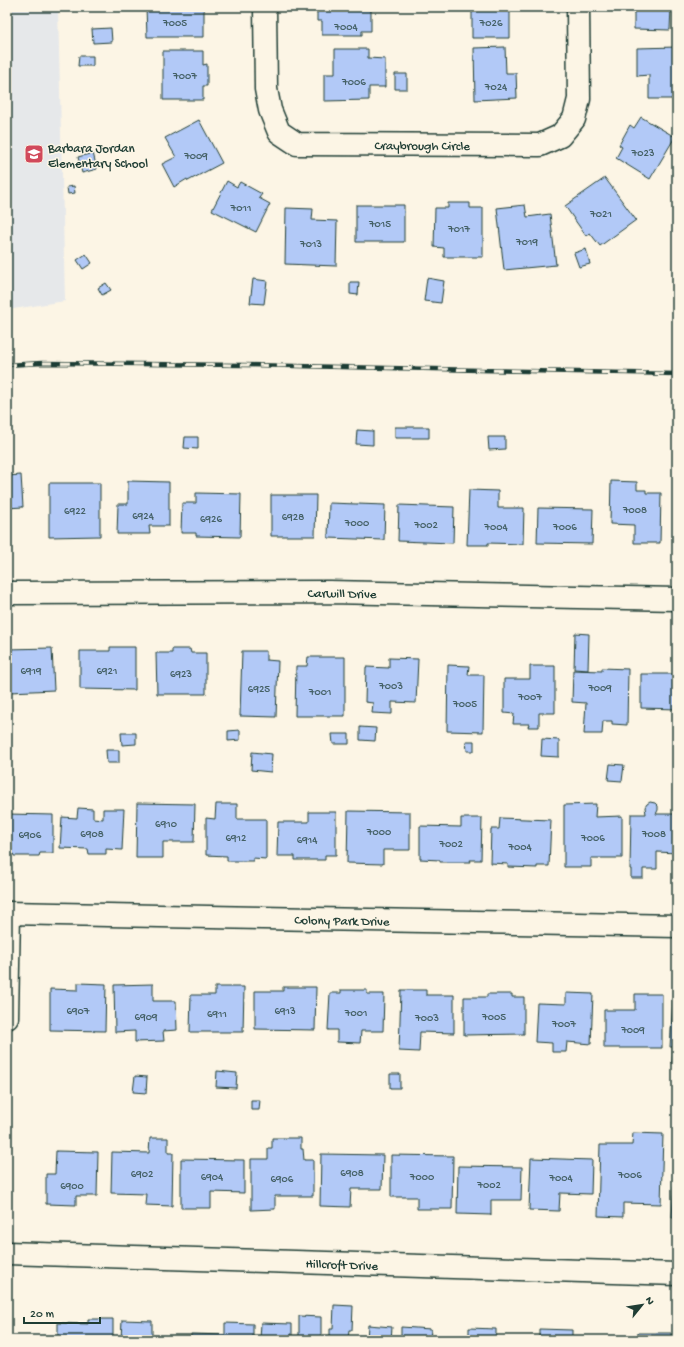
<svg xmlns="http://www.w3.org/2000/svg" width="684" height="1347" viewBox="0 0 684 1347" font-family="'Gochi Hand',sans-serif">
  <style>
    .built { fill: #e6e8ea }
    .building { fill: #b2c9f7; stroke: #1f3d34 }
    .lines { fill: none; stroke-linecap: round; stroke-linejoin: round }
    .minor-casing { stroke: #1f3d34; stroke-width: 25 }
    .minor { stroke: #fcf5e5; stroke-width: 22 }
    .rail-casing { stroke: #1f3d34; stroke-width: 4.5 }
    .rail { stroke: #fcf5e5; stroke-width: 3; stroke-dasharray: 9; stroke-linecap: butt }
    .labels { text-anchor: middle; stroke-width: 3; stroke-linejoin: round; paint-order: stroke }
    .number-label { font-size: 11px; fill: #446065 }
    .street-label { font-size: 13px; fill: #1f3d34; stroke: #fcf5e5 }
    .poi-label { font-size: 13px; fill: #1f3d34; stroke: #fcf5e5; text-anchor: start }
  </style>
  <rect width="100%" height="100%" fill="#fcf5e5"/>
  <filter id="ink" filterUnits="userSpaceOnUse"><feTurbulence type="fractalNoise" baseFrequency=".025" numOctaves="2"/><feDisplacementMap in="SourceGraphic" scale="8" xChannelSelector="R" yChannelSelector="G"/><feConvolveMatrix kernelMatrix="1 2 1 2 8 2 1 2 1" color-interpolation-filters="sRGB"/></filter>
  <g filter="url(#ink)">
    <!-- built -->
    <path class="built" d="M7,7H58L65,301L7,310Z"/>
    <!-- building -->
    <path class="building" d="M146,7H204V37H147Z
      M317,7H371V31H362V35H322V21H317Z
      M472,7H510V38H472Z
      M634,7H671L670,30L634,29Z
      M111,28L112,42L93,43L92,29Z
      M505,47L506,73H516L517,98L475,100L474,48Z
      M677,47V99H649V75L637,76V48Z
      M335,49H368V58L385,59V87H369V100L324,101V74H335Z
      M163,51H203V65L207,64V86H203V100H163Z
      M79,56H93V66H78Z
      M395,74H407V89H395Z
      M641,117L675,137L650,179L616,158L622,147L619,145L630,125L634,128Z
      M199,120L222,163L188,181L187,179L174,187L162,164L176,157L165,138Z
      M93,153L97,169L82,173L78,157Z
      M605,178L636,220L600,246L590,233L586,236L565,206Z
      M227,181L237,187L240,182L262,194L259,198L270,204L256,232L212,210Z
      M74,186L75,193L68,194L67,187Z
      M448,203H470V208H483V257H444V248L434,247L435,208H448Z
      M356,205H404V242H356Z
      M525,205L527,217L550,214L556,265L504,270L497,208Z
      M286,208L313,209L312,220L337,221L336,266L285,264Z
      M586,249L590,264L579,267L574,253Z
      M86,254L92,263L83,269L77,260Z
      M427,278L444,281L441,303L424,301Z
      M253,279L267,281L264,304L250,303Z
      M350,282H359L358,295L350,294Z
      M106,283L111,290L102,295L98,288Z
      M395,427H429V438H395Z
      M357,430L373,431V445L356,444Z
      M185,437H198V449L184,448Z
      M488,437H505V449L489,450Z
      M21,475L23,507L7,508V476Z
      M128,481L169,482V526H149L150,534H117L118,504H128Z
      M611,481L637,482V490H646V493H661L660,543H634V525L610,524Z
      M49,483H100V536L49,537Z
      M469,490L498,491V508H524L523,544L488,543V545H467Z
      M196,493L241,494L240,537L196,536V533H181L182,503H196Z
      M271,495H316L315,536H271Z
      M329,503L385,505L384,540L328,538Z
      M399,505L454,507L453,543L398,541Z
      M538,508L593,509L592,544L537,543Z
      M575,633L589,634L588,670L574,669Z
      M110,647H135V690L80,689V651H110Z
      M52,648L54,690L10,692L8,649Z
      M172,649H190L191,653H206V694H157L156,653H172Z
      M242,651H266V660L278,661L276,717L240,716Z
      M308,657H345V716H295L296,666H307Z
      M389,658L418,659L416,703L392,702V714L372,713L373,703L365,702L366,667L389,668Z
      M448,665L469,666L468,675H484L483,732L447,731Z
      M530,666H555V713H539V727H528L529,724H513L514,714L504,713V679H530Z
      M602,668L628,669L627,725L612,724V721H603L602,734H584L586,703L572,702L573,670L602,671Z
      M641,674H677V709L641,708Z
      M360,727L376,728L375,741L360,740Z
      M240,730V740L228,741V731Z
      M121,733H136V744L122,745Z
      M332,734H349V744H333Z
      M542,739L559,740V757L541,756Z
      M466,741H474V751H467Z
      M106,750H119V763H107Z
      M252,752L272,754L271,772L251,770Z
      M610,764L624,765L622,781L608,780Z
      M650,802L655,803L658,806V810L656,814H677V853L657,852V869H643V878H631V869H630L631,814H646L645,807L647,804Z
      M137,803L195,804L194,842H163V858H136Z
      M216,804H237V819H266V859L253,858V861H227V856L206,855V818L215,819Z
      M596,804L595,817L622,816V858H591V867H564V805Z
      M78,808L93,809V818L103,819V809H124L122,850L106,849V854H89L88,849L60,848L62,817L77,818Z
      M348,811L410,812V850H383V864L347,863Z
      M309,812H336V855H325V860H295V856H277L278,822H309Z
      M7,814L53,815V853H40L39,856H14L13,853L7,852Z
      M461,818H482L481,860H470L471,862H440V860L420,859V826L461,827Z
      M500,818L551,820L549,866H537V868L508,867V864L490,863L491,829H499Z
      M78,983L106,984L105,1031L50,1030V989L78,990Z
      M153,984V1001H176L177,1030L163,1031L164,1041L135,1042V1031L115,1032L114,985Z
      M215,987H244L243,1032H190L191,995H215Z
      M283,987H316L315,1030L255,1029V991H283Z
      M341,990H367V994H384L383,1031H361L360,1043L337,1042V1030H328L330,993H341Z
      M401,990H426V995H454V1033L420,1032L419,1052L399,1051Z
      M566,993L593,994L591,1044L567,1042L566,1052H552V1043L535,1042L537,1003L566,1004Z
      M487,994H512V997H524V1034L464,1035V997H487Z
      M635,994H662V1048H604V1010H635Z
      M673,999L677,1000V1063H672L673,1047H670Z
      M217,1071L237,1073L236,1088L216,1087Z
      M390,1074H400V1088H390Z
      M135,1076L147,1077L146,1093L133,1092Z
      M251,1100H260L259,1110H251Z
      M633,1133L663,1134L661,1204L623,1203V1217L598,1216L600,1145H632Z
      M150,1138H168V1153H173L172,1206L145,1205L146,1194L111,1193L112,1152L149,1153Z
      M272,1138H301V1149H303L304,1160H313V1196H275V1209L251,1210V1159H268V1148H272Z
      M56,1151L98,1152L97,1196H76V1205L46,1204V1174H55Z
      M321,1154L383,1155L382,1189H351L350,1207L320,1206Z
      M391,1155L453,1156L452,1209H417V1197H391Z
      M531,1158L592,1160L591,1194L560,1193L559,1211L529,1210Z
      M181,1159L244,1160V1193L211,1192V1208H181Z
      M458,1166L522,1167L521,1200H491V1215L457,1214Z
      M674,1186L677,1187V1217H672Z
      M334,1305L353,1306L352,1330H349L348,1340H355H330V1329H333Z
      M299,1316L321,1317V1339L322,1340H260L261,1323L292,1324V1338H299Z
      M88,1319H113V1340H58V1323L88,1324Z
      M122,1320L152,1321V1339L180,1340H121Z
      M225,1323L253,1324V1340H191V1334L225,1335Z
      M368,1325L392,1327L391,1340H367Z
      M401,1327L431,1329L430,1340H401Z
      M469,1328L496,1329V1340H469Z
      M539,1329L572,1330V1340H539Z
      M638,1333H671V1340H638Z"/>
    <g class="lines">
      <!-- minor casing -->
      <g class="minor-casing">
        <g id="minor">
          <path id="s1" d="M265,7L266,89L270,110L279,132L297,144L540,145L560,136L574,119L579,99L578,7"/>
          <path id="s2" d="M7,593L329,592L677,599"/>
          <path id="s3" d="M7,913L677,926"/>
          <path d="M7,1018L9,913"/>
          <path id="s4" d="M7,1253L677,1274"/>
        </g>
      </g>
      <!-- minor -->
      <use href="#minor" class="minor"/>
      <!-- rail casing -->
      <g class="rail-casing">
        <path id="rail" d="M7,365L42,363L244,365L677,374"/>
      </g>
      <!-- rail -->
      <use href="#rail" class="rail"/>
    </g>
  </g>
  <!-- icons -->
  <defs>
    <g id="school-square" transform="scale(1)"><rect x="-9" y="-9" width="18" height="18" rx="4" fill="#d1495b" stroke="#fcf5e5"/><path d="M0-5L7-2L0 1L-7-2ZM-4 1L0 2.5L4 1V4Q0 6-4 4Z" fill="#fff"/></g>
  </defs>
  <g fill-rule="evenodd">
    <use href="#school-square" x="34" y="154"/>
  </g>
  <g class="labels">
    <!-- number labels -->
    <g class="number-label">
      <text x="175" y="26">7005</text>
      <text x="491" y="26">7026</text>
      <text x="346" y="30">7004</text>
      <text x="185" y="79">7007</text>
      <text x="354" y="85">7006</text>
      <text x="496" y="90">7024</text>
      <text x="643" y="156">7023</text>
      <text x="196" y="159">7009</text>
      <text x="241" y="211">7011</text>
      <text x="601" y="217">7021</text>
      <text x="380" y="227">7015</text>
      <text x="459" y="232">7017</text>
      <text x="527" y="245">7019</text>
      <text x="311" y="247">7013</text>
      <text x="635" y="513">7008</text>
      <text x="75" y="514">6922</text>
      <text x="143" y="519">6924</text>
      <text x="293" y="520">6928</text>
      <text x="211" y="522">6926</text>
      <text x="357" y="526">7000</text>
      <text x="426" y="528">7002</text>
      <text x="496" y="530">7004</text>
      <text x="565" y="530">7006</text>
      <text x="31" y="674">6919</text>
      <text x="107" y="674">6921</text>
      <text x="181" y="677">6923</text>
      <text x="391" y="689">7003</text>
      <text x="600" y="691">7009</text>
      <text x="259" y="692">6925</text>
      <text x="320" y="695">7001</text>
      <text x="530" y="700">7007</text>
      <text x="465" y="707">7005</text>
      <text x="166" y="827">6910</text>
      <text x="379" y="835">7000</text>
      <text x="92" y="837">6908</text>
      <text x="654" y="837">7008</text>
      <text x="30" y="838">6906</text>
      <text x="236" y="841">6912</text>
      <text x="593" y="841">7006</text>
      <text x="307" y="843">6914</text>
      <text x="451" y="847">7002</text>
      <text x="520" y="850">7004</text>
      <text x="78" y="1014">6907</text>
      <text x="285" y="1014">6913</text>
      <text x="356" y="1016">7001</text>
      <text x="217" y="1017">6911</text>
      <text x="146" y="1020">6909</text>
      <text x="494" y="1020">7005</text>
      <text x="427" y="1021">7003</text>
      <text x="564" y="1027">7007</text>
      <text x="633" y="1033">7009</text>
      <text x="352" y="1176">6908</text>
      <text x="142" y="1177">6902</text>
      <text x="630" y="1178">7006</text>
      <text x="212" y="1180">6904</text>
      <text x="422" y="1180">7000</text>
      <text x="561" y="1181">7004</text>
      <text x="282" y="1182">6906</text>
      <text x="489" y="1188">7002</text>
      <text x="72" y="1189">6900</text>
    </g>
    <!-- street labels -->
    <g class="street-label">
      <text dy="5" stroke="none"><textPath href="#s1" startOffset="274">Craybrough Circle</textPath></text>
      <text dy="5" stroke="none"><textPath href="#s2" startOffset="335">Carwill Drive</textPath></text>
      <text dy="5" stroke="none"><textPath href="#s3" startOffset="335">Colony Park Drive</textPath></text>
      <text dy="5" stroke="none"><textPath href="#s4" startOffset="335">Hillcroft Drive</textPath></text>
    </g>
    <!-- poi labels -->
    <g class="poi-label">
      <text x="48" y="152">Barbara Jordan<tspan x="48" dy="15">Elementary School</tspan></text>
    </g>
  </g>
  <!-- margin -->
  <rect width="684" height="1347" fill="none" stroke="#fcf5e5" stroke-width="24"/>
  <rect x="12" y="12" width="660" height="1323" fill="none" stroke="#1f3d34" stroke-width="1.5" filter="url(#ink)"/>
  <!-- north arrow -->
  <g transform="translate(642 1305) rotate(60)" stroke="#fcf5e5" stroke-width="3" paint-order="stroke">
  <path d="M0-3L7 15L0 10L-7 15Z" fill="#1f3d34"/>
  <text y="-6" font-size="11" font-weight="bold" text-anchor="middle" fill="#1f3d34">N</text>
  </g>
  <!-- scale -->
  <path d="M24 1317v6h76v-6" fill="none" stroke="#1f3d34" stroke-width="2"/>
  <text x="30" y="1317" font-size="12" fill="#1f3d34" stroke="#fcf5e5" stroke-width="3" paint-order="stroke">20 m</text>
</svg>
